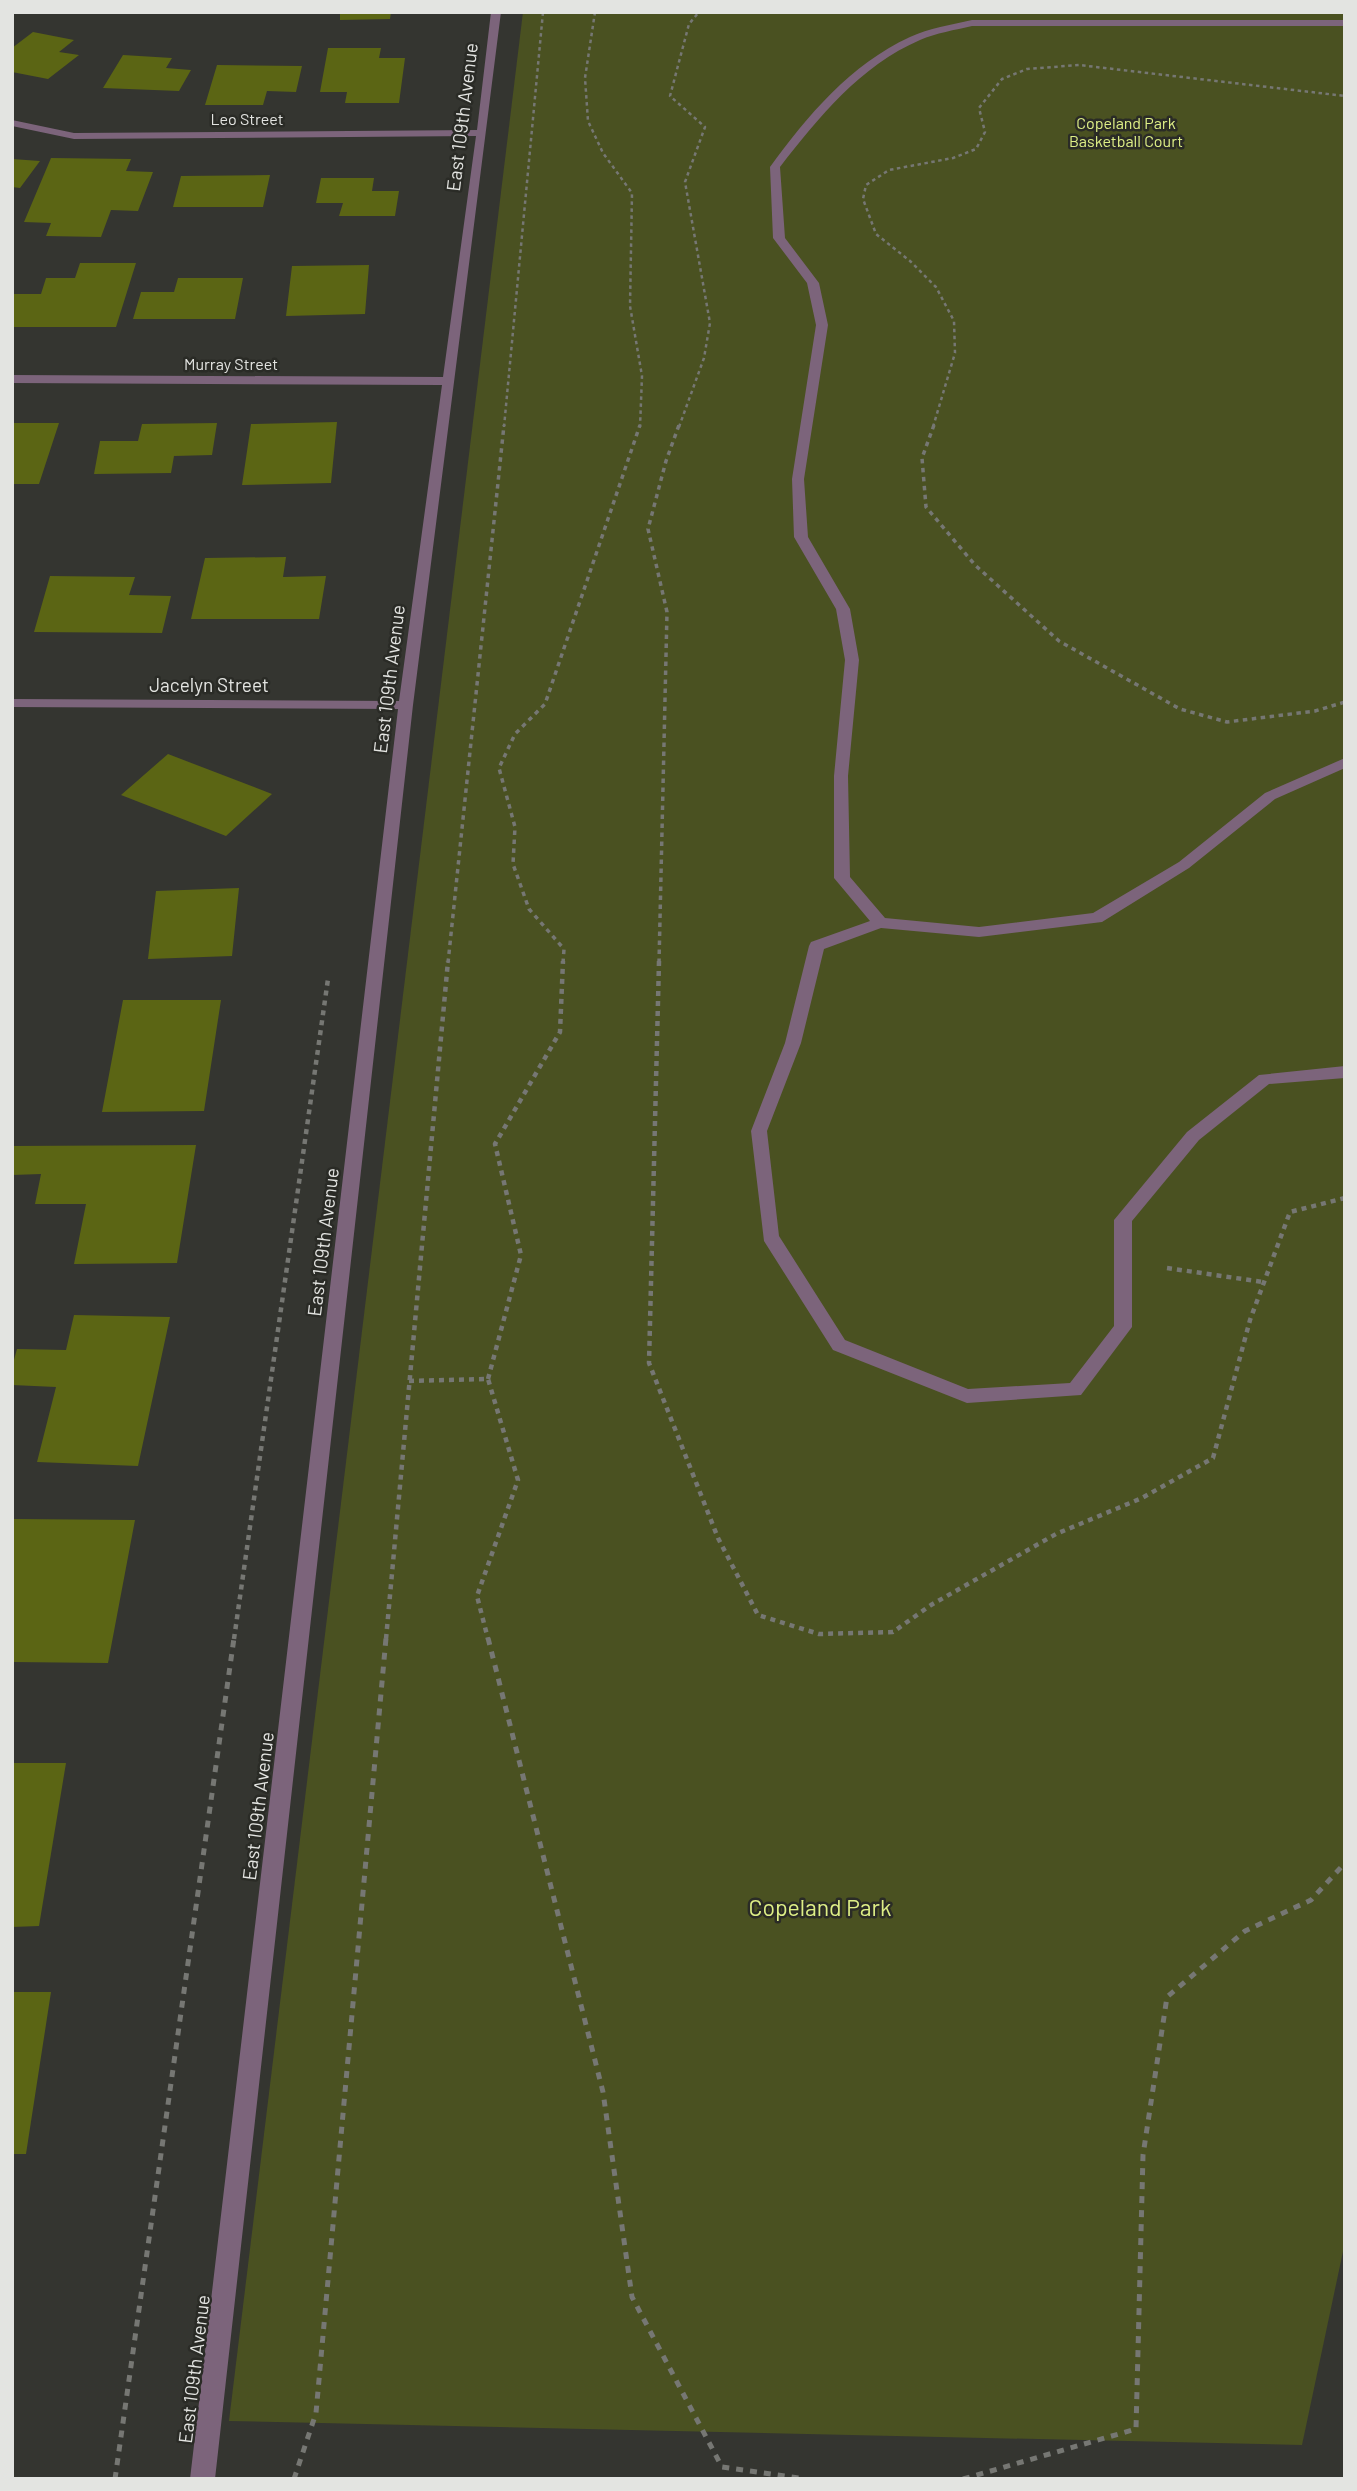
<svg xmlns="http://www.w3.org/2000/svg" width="1357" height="2491" viewBox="0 0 1357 2491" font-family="Barlow,sans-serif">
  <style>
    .green { fill: #4a5121 }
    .building { fill: #5b6514 }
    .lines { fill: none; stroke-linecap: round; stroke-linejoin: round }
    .path-far3 { stroke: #767773; stroke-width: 2.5; stroke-dasharray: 3.5 3.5; stroke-linecap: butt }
    .path-far2 { stroke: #767773; stroke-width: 3.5; stroke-dasharray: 4.5 4.5; stroke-linecap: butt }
    .path-far1 { stroke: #767773; stroke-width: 4.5; stroke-dasharray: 5 5; stroke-linecap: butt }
    .path { stroke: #767773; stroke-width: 5; stroke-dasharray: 7 7; stroke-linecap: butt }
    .minor { fill: #7c647b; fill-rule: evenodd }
    .labels { text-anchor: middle; stroke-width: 5; stroke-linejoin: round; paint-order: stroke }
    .far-street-label { font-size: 16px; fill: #e3e4e1; stroke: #2a2b26 }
    .far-park-label { font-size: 16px; fill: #deef86; stroke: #2a2b26 }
    .street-label { font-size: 19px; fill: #e3e4e1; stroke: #2a2b26 }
    .near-park-label { font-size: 23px; fill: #deef86; stroke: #2a2b26 }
  </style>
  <rect width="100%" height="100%" fill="#343530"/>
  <!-- green -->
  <path class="green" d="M523,12H1345V2242L1302,2445L229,2421Z"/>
  <!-- building -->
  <path class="building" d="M340,12H391L390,19L340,20Z
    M33,32L74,40L59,52L79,55L48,79L12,72V48Z
    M328,48H381L379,58H405L399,103H345L347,92H320Z
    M123,55L172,58L166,68L191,70L179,91L103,88Z
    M217,65L302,66L296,92L267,91L263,105H205Z
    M51,158L131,159L126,171L153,172L138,211L111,210L101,237L46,236L51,223L24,222Z
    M12,159L40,161L20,188L12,187Z
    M270,175L263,207H173L181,176Z
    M321,178H374L372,191H399L395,216H339L343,203H316Z
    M80,263H136L116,327H12V294H41L46,278H75Z
    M369,265L365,314L286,316L292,266Z
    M178,278H243L235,319H133L141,292H174Z
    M337,422L331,483L242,485L251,424Z
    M12,423H59L39,484H12Z
    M217,423L212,455L174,456L171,473L94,474L100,441H138L142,424Z
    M286,557L283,577L326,576L319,619H191L205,558Z
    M50,576L135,577L129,595L171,596L162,633L34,632Z
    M168,754L272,794L226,836L121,795Z
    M239,888L232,956L148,959L156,891Z
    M123,1000H221L204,1111L102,1112Z
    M196,1145L177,1263L74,1264L86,1204H35L41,1174L12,1175V1146Z
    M74,1315L170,1317L138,1466L37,1462L56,1387L12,1385V1367L17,1349L66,1350Z
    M12,1519L135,1520L108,1663L12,1662Z
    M12,1763H66L39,1926L12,1927Z
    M12,1992H51L26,2154H12Z"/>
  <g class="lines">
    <!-- path-far3 -->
    <path class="path-far3" d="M595,12L585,78L588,121L603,153L632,193L630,306L642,376L640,427
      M504,427L543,12
      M679,427L704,358L710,323L685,182L705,127L670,96L689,24L699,12
      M933,427L955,353L954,321L936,287L910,261L876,234L863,199L866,185L889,170L953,158L976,149L985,132L979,108L1002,79L1027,69L1079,65L1345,96"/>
    <!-- path-far2 -->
    <path class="path-far2" d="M934,425L922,458L926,507L975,565L1059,641L1180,709L1227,722L1315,711L1345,702
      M448,963L504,425
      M563,963L564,949L529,909L513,864L515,827L499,768L515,734L545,704L640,425
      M659,963L667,612L648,529L666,461L679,425"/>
    <!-- path-far1 -->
    <path class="path-far1" d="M659,961L649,1363L718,1538L758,1615L819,1634L893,1632L931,1605L1056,1534L1142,1498L1213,1458L1250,1320L1290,1212L1345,1198
      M1167,1268L1263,1282
      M488,1379L521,1255L495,1144L560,1032L563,961
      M409,1381L488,1379L518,1480L477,1596L488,1639
      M234,1639L328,979
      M386,1639L448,961"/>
    <!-- path -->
    <path class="path" d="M488,1638L603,2092L632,2297L722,2467L805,2479
      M115,2479L234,1638
      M294,2479L316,2413L386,1638
      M963,2479L1136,2429L1143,2155L1167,1997L1245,1931L1311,1900L1345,1863"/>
    <!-- minor -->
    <path class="minor" d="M491,12H501L413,705L215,2479H190L398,709L12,707V699L399,701L442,385L12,383V375L443,377L476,136L74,139L12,126V120L74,133L477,130Z
      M972,20H1345V26H972C955,30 936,33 920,40C860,66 819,117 780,167L785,238L819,283L828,325L804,479L808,537L850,609L859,660L848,776L850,877L885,918L979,927L1093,913L1179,862L1265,793L1345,758V768L1275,799L1189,868L1102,922L979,937L881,928L824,949L801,1043L767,1131L779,1236L845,1340L968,1389L1070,1383L1114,1326V1220L1187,1132L1259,1075L1345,1066V1078L1269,1084L1199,1140L1132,1221V1327L1081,1395L967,1403L833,1350L764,1241L751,1131L785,1043L809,946L811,942L870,921L834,878V776L845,660L836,609L794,537L792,479L816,325L807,283L773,238L770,167C807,116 851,64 910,37C929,28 951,25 972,20Z"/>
  </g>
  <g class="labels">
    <!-- far-street labels -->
    <g class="far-street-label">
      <text x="247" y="125">Leo Street</text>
      <text x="231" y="370">Murray Street</text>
    </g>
    <!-- far-park labels -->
    <g class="far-park-label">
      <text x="1126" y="129">Copeland Park<tspan x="1126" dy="18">Basketball Court</tspan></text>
    </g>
    <!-- street labels -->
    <g class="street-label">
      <text transform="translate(462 117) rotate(-83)" y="7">East 109th Avenue</text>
      <text transform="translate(389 679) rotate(-83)" y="7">East 109th Avenue</text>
      <text x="209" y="692">Jacelyn Street</text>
      <text transform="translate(323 1242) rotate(-83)" y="7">East 109th Avenue</text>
      <text transform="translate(258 1806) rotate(-83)" y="7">East 109th Avenue</text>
      <text transform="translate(194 2369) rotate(-83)" y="7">East 109th Avenue</text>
    </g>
    <!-- near-park labels -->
    <g class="near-park-label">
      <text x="820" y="1916">Copeland Park</text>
    </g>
  </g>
  <!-- border -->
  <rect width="1357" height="2491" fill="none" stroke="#e3e4e1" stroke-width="28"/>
</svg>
